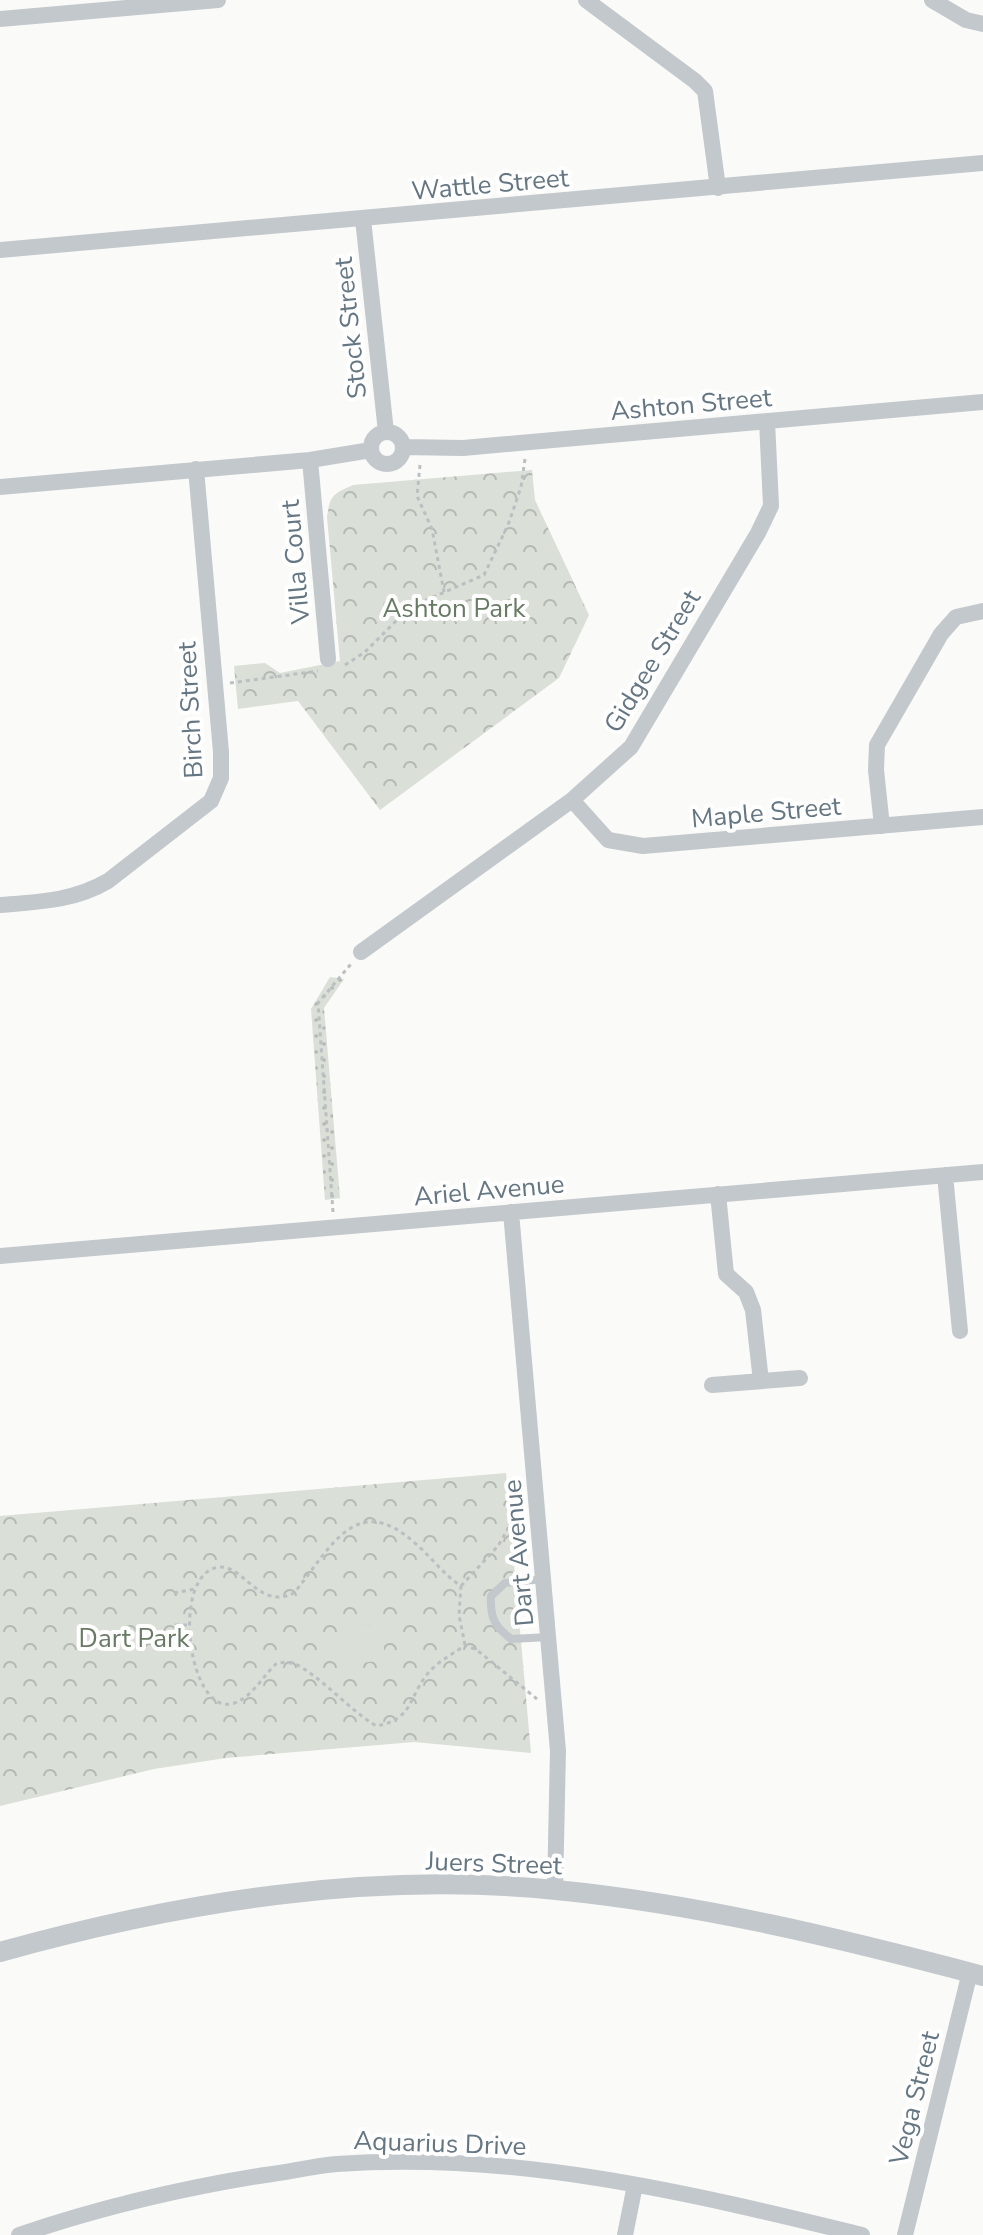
<svg xmlns="http://www.w3.org/2000/svg" width="983" height="2235" viewBox="0 0 983 2235" font-family="'Nunito Sans',sans-serif">
  <style>
    .grass { fill: url(#grass-dots) }
    .forest { fill: url(#forest-crowns) }
    .pitch { fill: #dadfd7 }
    .lines { fill: none; stroke-linecap: round; stroke-linejoin: round }
    .path { stroke: #bbbfc2; stroke-width: 3; stroke-dasharray: 4 4; stroke-linecap: butt }
    .service { stroke: #c3c8cc; stroke-width: 8 }
    .minor { stroke: #c3c8cc; stroke-width: 16 }
    .tertiary { stroke: #c3c8cc; stroke-width: 20 }
    .labels { text-anchor: middle; stroke-width: 8; stroke-linejoin: round; paint-order: stroke }
    .street-label { font-size: 26px; fill: #657683; stroke: #fff }
    .park-label { font-size: 26px; fill: #687a64; stroke: #fff }
  </style>
  <defs>
    <pattern id="grass-dots" width="8" height="8" patternUnits="userSpaceOnUse" patternTransform="scale(2)"><rect width="8" height="8" fill="#dadfd7"/><path d="M2 2h.1M6 6h.1" fill="none" stroke="#b4b9b4" stroke-width="1.8" stroke-linecap="round"/></pattern>
    <pattern id="forest-crowns" width="20" height="18" patternUnits="userSpaceOnUse" patternTransform="scale(2)"><rect width="20" height="18" fill="#dadfd7"/><path d="M2 6a3 3 0 1 1 6 0M12 15a3 3 0 1 1 6 0" fill="none" stroke="#b4b9b4"/></pattern>
  </defs>
  <rect width="100%" height="100%" fill="#fafaf8"/>
  <!-- grass -->
  <path class="grass" d="M330,977L344,979L324,1008L340,1198L325,1200L311,1009Z"/>
  <!-- forest -->
  <path class="forest" d="M532,470L535,500L589,615L559,678L380,810L298,701L238,709L234,666L265,663L280,673L340,661L327,517C330,495 333,494 353,485Z
    M506,1473L531,1753L414,1742L226,1758L154,1769L0,1806V1516Z"/>
  <!-- pitch -->
  <path class="pitch" d="M382,1624L385,1660L344,1665L340,1628Z"/>
  <g class="lines">
    <!-- path -->
    <path class="path" d="M420,465L417,496L432,529L444,592
      M345,665L365,652L410,607L484,575L508,525L521,487L525,459
      M230,683L318,671
      M333,1212L318,1003L351,964
      M461,1586L498,1546L513,1520L519,1516
      M174,1593L195,1589
      M175,1625H189
      M465,1645L459,1615L461,1586C444,1575 431,1557 416,1544C356,1489 331,1548 294,1593C256,1612 241,1556 212,1569C172,1587 190,1712 231,1704C251,1700 263,1675 277,1663C286,1662 293,1662 301,1667C327,1683 349,1709 376,1726C417,1719 407,1693 433,1668C442,1659 455,1653 465,1645L477,1650L537,1699"/>
    <!-- service -->
    <path class="service" d="M543,1579L505,1583L491,1596C490,1617 494,1626 511,1639L549,1637"/>
    <!-- minor -->
    <path class="minor" d="M586,0L695,81L705,91L718,188
      M932,0L966,20L983,24
      M0,19L218,0
      M363,219L386,432
      M0,250L983,163
      M371 448a16 16 0 1 1 32 0a16 16 0 1 1-32 0Z
      M403,447L463,448L983,402
      M310,460L328,659
      M0,487L310,460L371,450
      M572,800L608,840L643,846L983,817
      M882,826L876,770L877,745L941,634L956,617L983,611
      M0,905C38,902 74,901 108,881L211,801L221,778V752L196,469
      M361,952L572,800L631,747L758,533L771,506L767,421
      M945,1175L960,1331
      M718,1194L726,1274L746,1292L753,1310L761,1381
      M511,1212L558,1751L555,1890
      M0,1256L983,1172
      M712,1385L800,1378
      M19,2235C99,2208 182,2188 265,2175C289,2172 313,2166 337,2164C515,2151 691,2193 862,2235
      M625,2235L635,2185
      M905,2235L970,1972"/>
    <!-- tertiary -->
    <path class="tertiary" d="M0,1952C180,1902 369,1871 556,1890C700,1904 843,1939 983,1976"/>
  </g>
  <g class="labels">
    <!-- street labels -->
    <g class="street-label">
      <text transform="translate(490 184) rotate(-5)" y="9">Wattle Street</text>
      <text transform="translate(350 328) rotate(-96)" y="9">Stock Street</text>
      <text transform="translate(691 404) rotate(-5)" y="9">Ashton Street</text>
      <text transform="translate(295 562) rotate(-95)" y="9">Villa Court</text>
      <text transform="translate(652 661) rotate(-59)" y="9">Gidgee Street</text>
      <text transform="translate(190 710) rotate(-93)" y="9">Birch Street</text>
      <text transform="translate(766 812) rotate(-5)" y="9">Maple Street</text>
      <text transform="translate(489 1190) rotate(-5)" y="9">Ariel Avenue</text>
      <text transform="translate(518 1553) rotate(-95)" y="9">Dart Avenue</text>
      <text transform="translate(494 1863) rotate(2)" y="9">Juers Street</text>
      <text transform="translate(914 2098) rotate(-76)" y="9">Vega Street</text>
      <text transform="translate(440 2143) rotate(2)" y="9">Aquarius Drive</text>
    </g>
    <!-- park labels -->
    <g class="park-label">
      <text x="454" y="617">Ashton Park</text>
      <text x="134" y="1647">Dart Park</text>
    </g>
  </g>
</svg>
